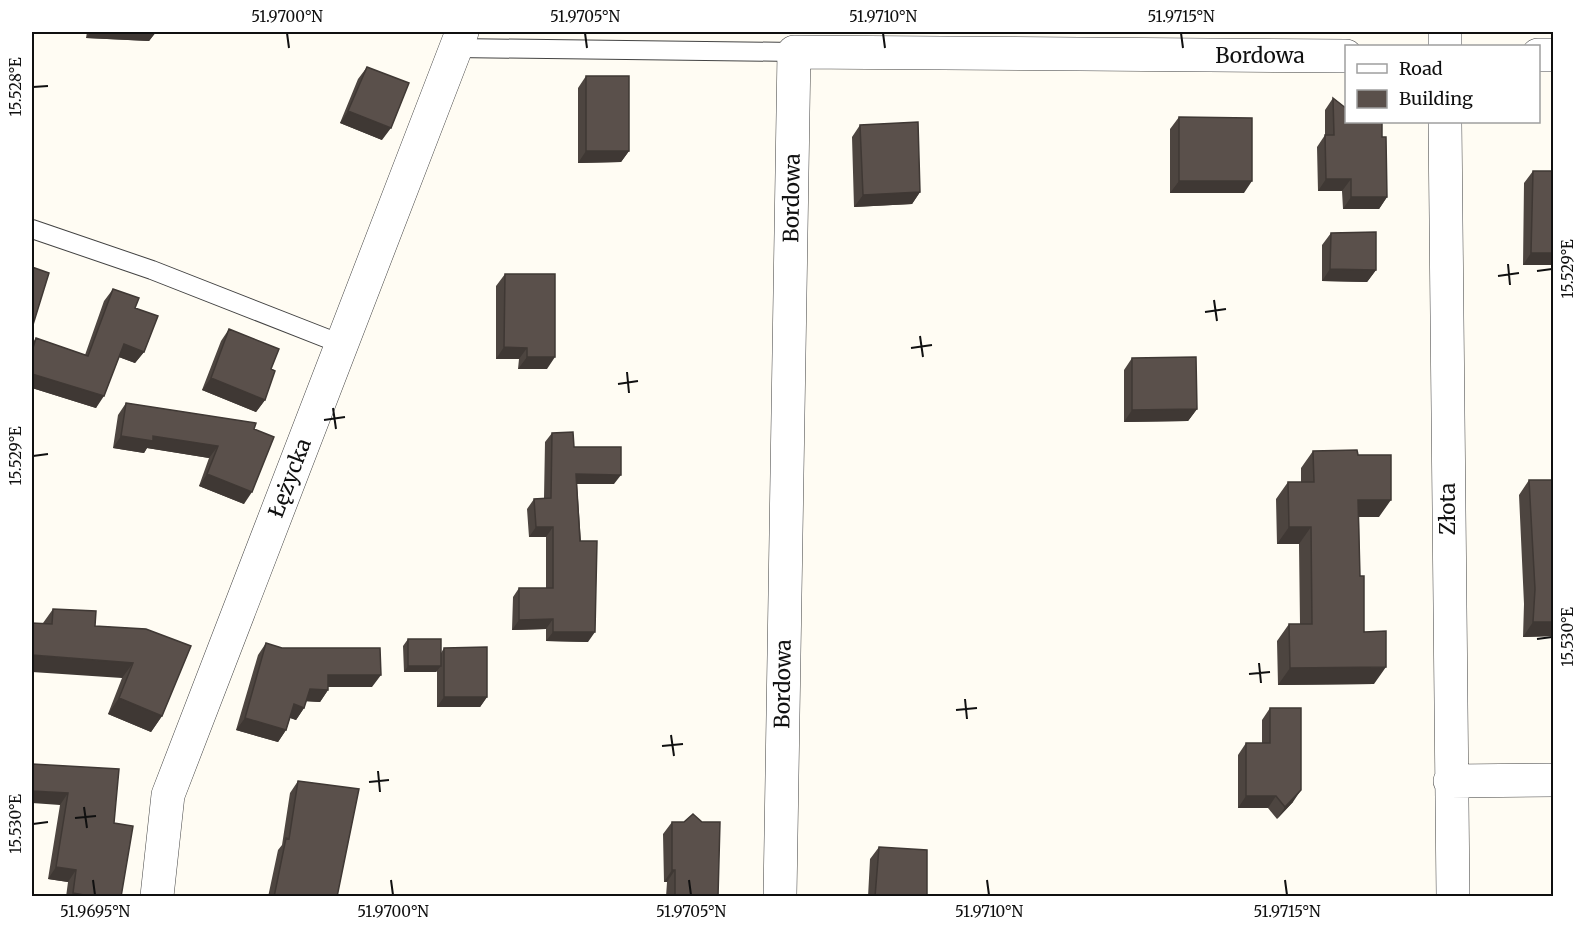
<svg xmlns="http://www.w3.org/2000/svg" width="1585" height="928" viewBox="0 0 1585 928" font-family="Merriweather,serif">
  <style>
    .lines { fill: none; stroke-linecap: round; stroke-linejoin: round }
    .service-casing { stroke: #434343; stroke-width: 20 }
    .minor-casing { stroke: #434343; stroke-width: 34 }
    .service { stroke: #fff; stroke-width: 18 }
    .minor { stroke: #fff; stroke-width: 33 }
    .wall { fill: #4d4540 }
    .shaded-wall { fill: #3f3834 }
    .building { fill: #5a504b; stroke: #3f3834; stroke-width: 1.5 }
    .ticks { fill: none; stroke: #101010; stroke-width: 2 }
    .labels { text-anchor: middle; stroke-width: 6; stroke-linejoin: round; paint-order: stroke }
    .street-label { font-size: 21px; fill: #101010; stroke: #fff }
    .neatline { fill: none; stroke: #101010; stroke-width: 2 }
    .ticks-label { font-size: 15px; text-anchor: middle; fill: #101010 }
  </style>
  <rect width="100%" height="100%" fill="#fffcf3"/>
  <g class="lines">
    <!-- service casing -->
    <g class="service-casing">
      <path id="service" d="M456,48L794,52
        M32,229L152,270L341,344"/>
    </g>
    <!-- minor casing -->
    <g class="minor-casing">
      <path id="minor" d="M1445,46V32
        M1538,55H1554
        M1445,122L1453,896
        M1450,781L1554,780
        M157,896L168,795L462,32
        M780,896L794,52L1346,56"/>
    </g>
    <!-- service -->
    <use href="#service" class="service"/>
    <!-- minor -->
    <use href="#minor" class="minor"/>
  </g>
  <!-- wall -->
  <path class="wall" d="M87,32H156L149,41L86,38Z
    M367,67L382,140L340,123L358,79Z
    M586,76L629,151L621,162L578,163V88Z
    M1333,98L1382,137L1387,197L1379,209H1343L1342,191H1318L1317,147L1325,135V110Z
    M1179,117L1244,193H1170V129Z
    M860,125L920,192L912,204L854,207L852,137Z
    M1533,171H1554V265H1523L1524,183Z
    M1331,233L1376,270L1367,282L1322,281V245Z
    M505,274L547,369H518L519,359H496V286Z
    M113,289L135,308L144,352L135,363L119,357L96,408L32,388V344L36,338L85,355L104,301Z
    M229,329L271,369L265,400L256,412L202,390L221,341Z
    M1132,358L1197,409L1188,421L1124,422V370Z
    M126,403L254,429L244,504L199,486L209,458L147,448L144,453L113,448L118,415Z
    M552,433L574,447L614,484H577L588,642L546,641V629L512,630L513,597L519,588H546V537H529L527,509L534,499L544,498L545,442Z
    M1313,451L1358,455L1379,517H1359L1360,576L1364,632L1374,684L1278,685L1277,641L1289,624H1300L1299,544H1277L1276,499L1288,482H1301V468Z
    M1529,480L1554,636L1523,637L1524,604L1519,495Z
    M53,609L95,626L146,629L162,716L151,732L108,714L122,678L43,623Z
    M408,639L441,653L444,648L487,697L480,707H437V671L436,672H404L403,646Z
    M266,643L372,687H328V690L320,702L306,701L304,708L296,720L290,718L286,730L278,742L236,730L258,655Z
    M1270,708L1293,802L1277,819L1268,808H1238V755L1246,743H1262V720Z
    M32,764L114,823L121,897H66L68,882L48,879L60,805Z
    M298,781L337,897H268L278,850L282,845L290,793Z
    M672,822L718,897H666L667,882H664L663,834Z
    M879,847L927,897H868L870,859Z"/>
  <!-- shaded-wall -->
  <path class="shaded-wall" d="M91,32H156L149,41L86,38Z
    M348,111L391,128L382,140L340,123Z
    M586,151H629L621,162L578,163Z
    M1326,179H1351L1342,191H1318Z
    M1179,181H1252L1244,193H1170Z
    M920,192L912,204L854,207L863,195Z
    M1351,197H1387L1379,209H1343Z
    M1531,253H1554V265H1523Z
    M1330,269L1376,270L1367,282L1322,281Z
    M124,344L144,352L135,363L116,356Z
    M504,347L527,348L519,359H496Z
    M527,357H555L547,369H518Z
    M32,374L104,396L96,408L32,388Z
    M211,378L265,400L256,412L202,390Z
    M1197,409L1188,421L1124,422L1132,410Z
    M121,436H153L218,446L209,458L147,448L144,453L113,448Z
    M207,474L252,492L244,504L199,486Z
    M576,474L621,475L614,484H569Z
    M1358,500H1391L1379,517H1346Z
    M536,527H553L546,537H529Z
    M1289,527H1311L1299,544H1277Z
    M553,619L546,629L512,630L519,620Z
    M1533,622H1554V636L1523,637Z
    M553,632H595L588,642L546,641Z
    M32,655L133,663L122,678L32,672Z
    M408,666H441L436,672H404Z
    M1386,667L1374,684L1278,685L1290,668Z
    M328,675H381L372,687H320Z
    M310,689L328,690L320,702L301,701Z
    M444,697H487L480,707H437Z
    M119,698L162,716L151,732L108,714Z
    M294,704L304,708L296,720L285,716Z
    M245,718L286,730L278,742L236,730Z
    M1301,790L1293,802L1277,819L1285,807Z
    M32,791L68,793L60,805L32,803Z
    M1246,796H1276L1268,808H1238Z
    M56,867L76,870L68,882L48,879Z
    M672,870H675L667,882H664Z
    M73,893L95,897H70Z"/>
  <!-- building -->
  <path class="building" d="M367,67L409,83L391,128L348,111Z
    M586,76H629V151H586Z
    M1333,98L1347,109V122H1382V137H1386L1387,197H1351V179H1326L1325,135H1334Z
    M1179,117L1252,118V181H1179Z
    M918,122L920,192L863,195L860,125Z
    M1533,171H1554V253H1531Z
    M1376,232V270L1330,269L1331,233Z
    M32,267L49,273L32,328Z
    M505,274H555V357H527V348L504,347Z
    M113,289L139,298L135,308L158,316L144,352L124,344L104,396L32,374V351L36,338L88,356Z
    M229,329L279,349L271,369L275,371L265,400L211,378Z
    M1196,357L1197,409L1132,410V358Z
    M126,403L256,423L254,429L274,437L252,492L207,474L218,446L153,436V441L121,436Z
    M573,432L574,447H621V475L576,474L580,541H597L595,632H553V619L519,620V588H553V527H536L534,499L551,498L552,433Z
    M1357,450L1358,455H1391V500H1358L1360,576H1364V632L1386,631V667L1290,668L1289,624H1312L1311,527H1289L1288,482H1314L1313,451Z
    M1529,480H1554V622H1533L1535,589Z
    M53,609L96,611L95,626L146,629L191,646L162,716L119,698L133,663L32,655V623L52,624Z
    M408,639H441V666H408Z
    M266,643L282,648H380L381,675H328V690L310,689L304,708L294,704L286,730L245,718Z
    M487,647V697H444V648Z
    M1270,708H1301V790L1285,807L1276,796H1246V743H1270Z
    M32,764L119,769L114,823L133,826L121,897H95L73,893L76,870L56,867L68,793L32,791Z
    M298,781L359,789L337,897H274L286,838L289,839Z
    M693,814L702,822H720L718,897H675V870H672V822H684Z
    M879,847L927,850V897H875Z"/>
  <!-- ticks -->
  <path class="ticks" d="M287,33L289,48M585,33L587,48M883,33L885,48M1181,33L1183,48M33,87L48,86M1508,264L1510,285M1537,271L1552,269M1498,276L1519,273M1214,300L1217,321M1205,312L1226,309M920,336L923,357M911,348L932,345M627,372L629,393M618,384L638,381M333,408L336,429M324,420L345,417M33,456L48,454M1537,639L1552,637M1259,663L1261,683M1249,674L1270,672M965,699L967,719M956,710L977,708M671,735L674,756M662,746L683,744M378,771L380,792M369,782L389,780M84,807L87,828M75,818L96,816M33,824L48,822M93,880L95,895M391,880L393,895M689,880L691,895M987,880L989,895M1285,880L1287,895"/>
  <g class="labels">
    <!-- street labels -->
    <g class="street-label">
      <text x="1260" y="63">Bordowa</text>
      <text transform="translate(792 198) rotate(-89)" y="7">Bordowa</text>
      <text transform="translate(290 478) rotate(-69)" y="7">Łężycka</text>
      <text transform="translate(1448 509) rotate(-90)" y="7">Złota</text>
      <text transform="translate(783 684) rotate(-89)" y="7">Bordowa</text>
    </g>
  </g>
  <!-- border -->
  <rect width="1585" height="928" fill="none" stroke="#ffffff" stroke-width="66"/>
  <!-- legend -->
  <rect x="1345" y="45" width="195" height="78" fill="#ffffff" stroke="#9f9f9f" stroke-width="1.5"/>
  <rect x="1357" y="64" width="30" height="9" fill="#ffffff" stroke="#9f9f9f" stroke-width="1.5"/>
  <text x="1399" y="75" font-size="18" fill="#101010">Road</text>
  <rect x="1357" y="90" width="30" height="18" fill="#5a504b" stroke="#9f9f9f" stroke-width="1.5"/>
  <text x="1399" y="105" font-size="18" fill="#101010">Building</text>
  <rect x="33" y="33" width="1519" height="862" class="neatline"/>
  <g class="ticks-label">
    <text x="287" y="22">51.9700°N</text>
    <text x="585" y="22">51.9705°N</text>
    <text x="883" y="22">51.9710°N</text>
    <text x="1181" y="22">51.9715°N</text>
    <text transform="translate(16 87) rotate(-90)" y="5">15.528°E</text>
    <text transform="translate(1568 269) rotate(-90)" y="5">15.529°E</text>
    <text transform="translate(16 456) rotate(-90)" y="5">15.529°E</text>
    <text transform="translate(1568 637) rotate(-90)" y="5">15.530°E</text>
    <text transform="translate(16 824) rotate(-90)" y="5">15.530°E</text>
    <text x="95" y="917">51.9695°N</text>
    <text x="393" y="917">51.9700°N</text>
    <text x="691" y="917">51.9705°N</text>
    <text x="989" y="917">51.9710°N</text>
    <text x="1287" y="917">51.9715°N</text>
  </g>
</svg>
